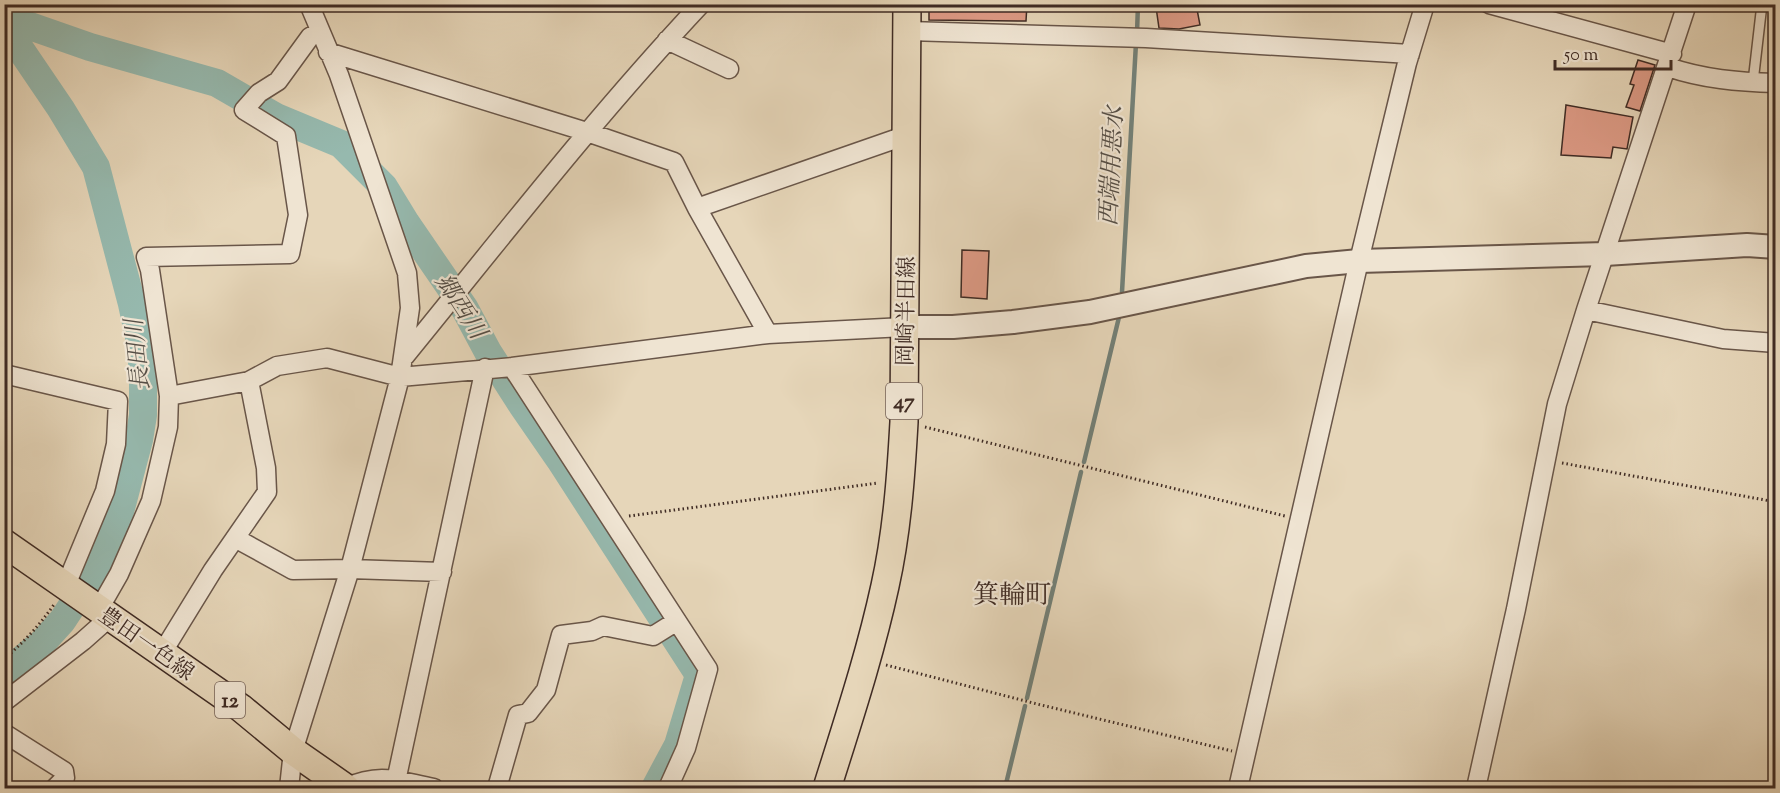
<svg xmlns="http://www.w3.org/2000/svg" width="1780" height="793" viewBox="0 0 1780 793" font-family="'Sorts Mill Goudy','Noto Serif JP',serif">
  <style>
    .lines { fill: none; stroke-linecap: round; stroke-linejoin: round }
    .stream { stroke: #738077; stroke-width: 4.5 }
    .river { stroke: #96b9ae; stroke-width: 28 }
    .building { fill: #dd9a85; stroke: #3f2b24; stroke-width: 1.5 }
    .service-casing { stroke: #695649; stroke-width: 12 }
    .minor-casing { stroke: #695649; stroke-width: 21 }
    .tertiary-casing { stroke: #695649; stroke-width: 26 }
    .primary-casing { stroke: #3f2b24; stroke-width: 30 }
    .path { stroke: #3f2b24; stroke-width: 3; stroke-dasharray: 1.5 3; stroke-linecap: butt }
    .service { stroke: #efe4d2; stroke-width: 9 }
    .minor { stroke: #efe4d2; stroke-width: 18 }
    .tertiary { stroke: #efe4d2; stroke-width: 22 }
    .primary { stroke: #e6d6b9; stroke-width: 27 }
    .labels { text-anchor: middle; stroke-width: 4.5; stroke-linejoin: round; paint-order: stroke }
    .shield { fill: #efe4d2; stroke: #746258; stroke-width: 1.5 }
    .shield-label { font-size: 21px; font-weight: bold; fill: #3f2b24 }
    .street-label { font-size: 22px; fill: #3f2b24; stroke: #efe4d2 }
    .water-label { font-size: 24px; font-style: italic; fill: #554e46; stroke: #efe4d2 }
    .quarter-label { font-size: 26px; fill: #3f2b24; stroke: #efe4d2 }
  </style>
  <rect width="100%" height="100%" fill="#e6d6b9"/>
  <filter id="stains"><feTurbulence type="fractalNoise" baseFrequency=".00333" numOctaves="4"/><feColorMatrix values="0 0 0 0 .2 0 0 0 0 .09 0 0 0 0 .02 0 0 0 .5 -.17"/></filter>
  <radialGradient id="worn" r=".72"><stop offset=".6" stop-color="#630" stop-opacity="0"/><stop offset="1" stop-color="#630" stop-opacity=".3"/></radialGradient>
  <g class="lines">
    <!-- stream -->
    <path class="stream" d="M1137,33L1138,4
      M1122,292L1136,43
      M1084,462L1120,313
      M1027,698L1081,472
      M1005,788L1025,706"/>
    <!-- river -->
    <path class="river" d="M4,25L61,109L96,167L132,304L139,337L143,371V415L139,440L116,527L91,577L62,621L43,642L4,674
      M5,26L27,25L90,47L217,83L276,117L341,144L384,187L406,223L465,309L488,352L522,405L560,460L699,675L678,745L655,788"/>
  </g>
  <!-- building -->
  <path class="building" d="M929,4H1027L1026,21L929,20Z
    M1173,4H1196L1200,25L1179,29L1159,28L1156,7Z
    M1638,60L1655,65L1640,111L1626,107L1634,85L1630,84Z
    M1566,105L1633,117L1627,149L1613,147L1611,158L1561,155Z
    M962,250L989,251L987,299L961,297Z"/>
  <g class="lines">
    <!-- service casing -->
    <g class="service-casing">
      <path id="service" d="M1753,82L1762,4"/>
    </g>
    <!-- minor casing -->
    <g class="minor-casing">
      <path id="minor" d="M1489,4L1672,54
        M908,31L1146,38L1410,54
        M667,40L729,69
        M328,52L587,132L674,162L697,208L907,135
        M1668,67C1703,79 1738,82 1776,83
        M697,208L768,334
        M1586,310L1723,339L1776,343
        M405,356C502,237 596,116 701,4
        M512,367L708,669L686,748L668,788
        M4,374L118,401L116,444L105,491L66,585
        M169,396L249,381L277,366L327,358L400,377L512,367L768,334L904,327
        M235,538L293,570L350,569L442,572
        M99,609L119,574L151,501L168,427L169,396L150,270L146,257L290,254L298,215L286,136L244,110L259,93L278,81L310,37L320,31
        M162,653L213,570L267,492L266,468L249,381
        M4,702L83,641L110,617
        M4,733L64,771L65,778L55,788
        M396,781L485,368
        M289,788L293,751L350,569L400,377L410,308L407,273L339,75L309,4
        M345,788C381,772 397,781 434,788
        M497,788L518,715L528,713L546,690L561,635L592,631L603,626L653,636L677,621
        M1238,788L1359,261L1407,63L1425,4
        M1476,788L1516,609L1557,404L1586,310L1687,4"/>
    </g>
    <!-- tertiary casing -->
    <g class="tertiary-casing">
      <path id="tertiary" d="M904,327H953L1013,322L1090,312L1306,266L1359,261L1605,254L1747,245L1776,247"/>
    </g>
    <!-- primary casing -->
    <g class="primary-casing">
      <path id="primary" d="M4,543L241,708L293,751L346,788
        M827,788C848,721 870,655 885,586C897,532 901,476 904,422L907,4"/>
    </g>
    <!-- path -->
    <path class="path" d="M925,427L1285,516
      M1562,463L1776,502
      M629,516L878,483
      M4,659C24,642 40,625 55,603
      M886,665L1037,704L1232,751"/>
    <!-- service -->
    <use href="#service" class="service"/>
    <!-- minor -->
    <use href="#minor" class="minor"/>
    <!-- tertiary -->
    <use href="#tertiary" class="tertiary"/>
    <!-- primary -->
    <use href="#primary" class="primary"/>
  </g>
  <g class="labels">
    <!-- shield labels -->
    <g class="shield">
      <rect x="886" y="383" width="36" height="36" rx="4.5"/>
      <rect x="215" y="682" width="30" height="36" rx="4.5"/>
    </g>
    <g class="shield-label">
      <text x="904" y="408">47</text>
      <text x="230" y="707">12</text>
    </g>
    <!-- street labels -->
    <g class="street-label">
      <text transform="translate(905 311) rotate(-89)" y="8">岡崎半田線</text>
      <text transform="translate(147 643) rotate(35)" y="8">豊田一色線</text>
    </g>
    <!-- water labels -->
    <g class="water-label">
      <text transform="translate(1111 166) rotate(-87)" y="8">西端用悪水</text>
      <text transform="translate(461 306) rotate(57)" y="8">郷西川</text>
      <text transform="translate(137 355) rotate(-96)" y="8">長田川</text>
    </g>
    <!-- quarter labels -->
    <g class="quarter-label">
      <text x="1012" y="603">箕輪町</text>
    </g>
  </g>
  <!-- margin -->
  <rect width="1780" height="793" fill="none" stroke="#e6d6b9" stroke-width="24"/>
  <rect x="6" y="6" width="1768" height="781" fill="none" stroke="#3f2b24" stroke-width="3"/>
  <rect x="12" y="12" width="1756" height="769" fill="none" stroke="#3f2b24" stroke-width="1.5"/>
  <!-- scale -->
  <path d="M1555 60v9h116v-9" fill="none" stroke="#3f2b24" stroke-width="3"/>
  <text x="1564" y="60" font-size="18" fill="#3f2b24" stroke="#efe4d2" stroke-width="4.5" paint-order="stroke">50 m</text>
  <rect width="100%" height="100%" filter="url(#stains)"/>
  <rect width="100%" height="100%" fill="url(#worn)"/>
</svg>
